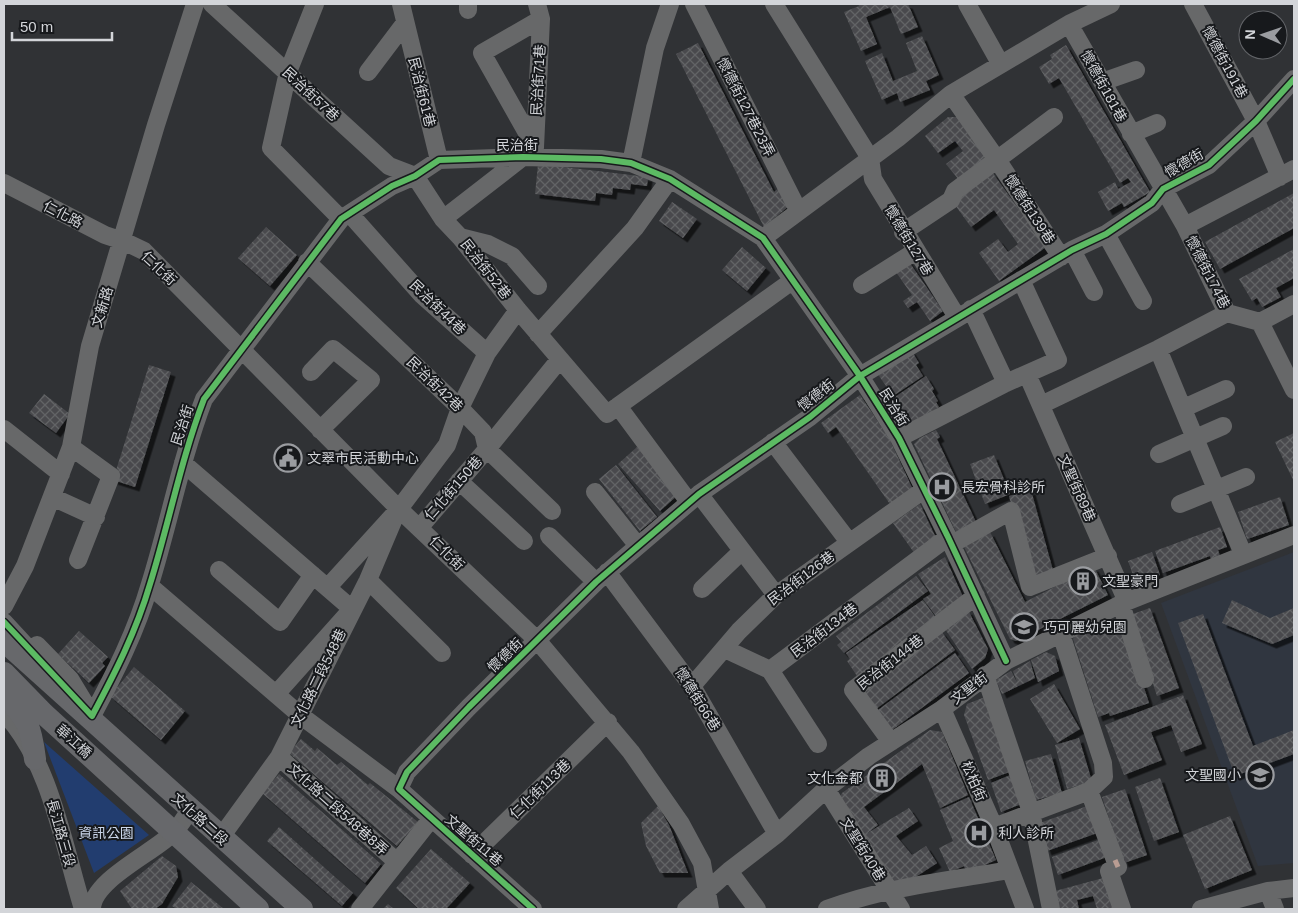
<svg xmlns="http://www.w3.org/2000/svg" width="1298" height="913" viewBox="0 0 1298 913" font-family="Helvetica,'Noto Sans TC',sans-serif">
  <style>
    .built { fill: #303640 }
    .green { fill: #223d6f }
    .building { fill: url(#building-cross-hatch); filter: url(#shadow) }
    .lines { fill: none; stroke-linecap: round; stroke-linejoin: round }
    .minor { stroke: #676869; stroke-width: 18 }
    .major { stroke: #67686b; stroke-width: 22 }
    .quiet { stroke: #b99d93; stroke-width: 5; stroke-dasharray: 10 5; stroke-linecap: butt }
    .cycleway-casing { stroke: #17191c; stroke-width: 9 }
    .cycleway { stroke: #5cba63; stroke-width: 6 }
    .labels { text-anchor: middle; stroke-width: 4; stroke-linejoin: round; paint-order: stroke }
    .street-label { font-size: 14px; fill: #d3d5d9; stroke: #17191c }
    .poi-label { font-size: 14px; fill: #d3d5d9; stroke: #17191c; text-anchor: start }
    .park-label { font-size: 14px; fill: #cbd7eb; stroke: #17191c }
  </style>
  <defs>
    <pattern id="building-cross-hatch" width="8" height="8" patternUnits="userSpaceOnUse" patternTransform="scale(1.25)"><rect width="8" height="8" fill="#494a4d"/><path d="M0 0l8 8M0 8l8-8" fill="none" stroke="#626366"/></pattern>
    <filter id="shadow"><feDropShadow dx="4.5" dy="4.5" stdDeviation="0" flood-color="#0009"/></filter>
  </defs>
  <rect width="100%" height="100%" fill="#303235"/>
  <!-- built -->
  <path class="built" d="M1294,552V863L1258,866L1161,603Z"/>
  <!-- green -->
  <path class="green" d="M44,742L149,835L94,873Z"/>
  <!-- building -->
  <path class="building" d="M858,4H908L918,27L901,34L890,7L866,17L877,44L861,51L844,12L859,6Z
    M922,36L939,75L926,81L930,90L900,102L897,93L882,100L865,61L882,53L893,81L917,71L906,43Z
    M698,43L774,192L780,187L790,205L764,227L676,54Z
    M1066,45L1150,192L1124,207L1122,203L1108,211L1098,192L1115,182L1118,189L1131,182L1128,178L1120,183L1059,78L1049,84L1039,67L1052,59L1050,55Z
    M948,117H959L989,157L959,180L946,164L963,151L955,141L938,153L925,136Z
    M538,164L648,177L647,186L631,184L630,190L613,188L612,195L596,193L595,201L535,194Z
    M992,172L1046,247L999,281L979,253L998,239L1008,252L1018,244L994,210L971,227L952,201Z
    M1294,193V228L1220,269L1205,242Z
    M672,202L697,219L683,238L659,221Z
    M266,227L297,255L270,286L238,258Z
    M742,247L766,268L747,291L722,270Z
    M1294,249V278L1276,288L1281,297L1262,307L1257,298L1252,301L1239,279Z
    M905,256L943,311L930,321L917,302L908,308L903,301L912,295L891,265Z
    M911,350L919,363L916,365L923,376L893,396L877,373Z
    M149,365L171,372L135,487L113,480Z
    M926,376L934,389L932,391L938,401L936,402L939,407L909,427L906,426L889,401Z
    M44,394L70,414L56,433L29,413Z
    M860,395L889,438L914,492L892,507L836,427L828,433L821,423Z
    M936,430L940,437L937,439L976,522L956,532L914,444L920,438Z
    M1294,433V482L1275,442Z
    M637,447L679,494L660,511L618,464Z
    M994,455L1010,494L985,504L970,464Z
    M616,465L657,517L640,531L599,479Z
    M1031,490L1054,574L1032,581L1009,496Z
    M1280,497L1289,525L1247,539L1238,512Z
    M920,504L937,540L915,554L893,523Z
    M1220,527L1227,547L1218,550L1220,556L1211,559L1210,556L1163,573L1155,551Z
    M990,532L1025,602L1094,567L1108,595L1016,641L1010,639L963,545Z
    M1152,552L1160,575L1136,583L1128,561Z
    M945,557L964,599L939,620L923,599L931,594L918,574Z
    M916,576L928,591L844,653L837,645L841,642L836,636Z
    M923,600L936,618L857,676L847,661L850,659L846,653Z
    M1232,600L1270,618L1294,608V635L1272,644L1222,623Z
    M1150,608L1179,688L1157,696L1130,615Z
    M968,610L988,649L985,658L972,669L943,626Z
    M1203,614L1253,746L1294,730V754L1235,776L1178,623Z
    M1121,617L1149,703L1110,716L1109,713L1098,717L1073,639L1077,632Z
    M79,631L108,657L102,663L105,666L89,683L58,654Z
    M941,631L955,650L876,709L862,689Z
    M1046,652L1055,656L1059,671L1038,682L1031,660Z
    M955,653L969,673L892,730L878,710Z
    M1030,661L1035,678L1002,694L996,680L1011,671L1017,682L1013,671Z
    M134,667L185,711L161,740L110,696Z
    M1054,684L1080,729L1057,743L1030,699Z
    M1183,695L1202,744L1181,752L1171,725L1151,732L1162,760L1124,775L1105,725Z
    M985,697L1012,771L988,780L964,715L967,704Z
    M930,730L942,732L968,795L940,808L922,764L864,807L878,825L866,834L909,808L918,821L896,836L912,855L926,846L937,863L908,882L895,887L840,797L842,793Z
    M1079,738L1091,778L1086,783L1067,789L1055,745Z
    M301,739L315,751L317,748L337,765L341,762L368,785L370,783L418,822L397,846L289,753Z
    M1051,754L1062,793L1036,800L1025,761Z
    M279,774L381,864L365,883L262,793Z
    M1013,774L1024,803L1001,812L991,783Z
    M1160,778L1179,832L1154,841L1135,787Z
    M1125,789L1147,855L1124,863L1102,797Z
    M969,797L996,860L967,873L964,866L950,872L939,848L953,841L940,810Z
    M1090,805L1100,832L1047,851L1037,824Z
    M658,806L669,825L688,873H660L646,846L641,823Z
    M1230,816L1252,870L1205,889L1183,835Z
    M279,827L353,893L342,906L267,841Z
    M1101,839L1107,857L1058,875L1052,857Z
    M431,849L470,883L446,909H419L396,888Z
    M162,856L176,866L178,877L162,904L155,909H132L120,891Z
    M1107,877L1116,909H1097L1093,896L1077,900L1079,909H1060L1055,891Z
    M191,882L224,909H177L172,906Z
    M388,904L394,909H383Z"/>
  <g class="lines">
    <!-- minor -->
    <path class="minor" d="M212,4L389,166L415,176L443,219L460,237L518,310L607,414L792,281
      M315,4L288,72L271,148L341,219
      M401,4L439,160
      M468,4V10
      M694,4L798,210
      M774,4L870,158L873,179L957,317
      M967,4L1000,63
      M1111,4L1069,24L1185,226L1227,313L1260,322L1294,390
      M1193,4L1256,121L1280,177
      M368,72L405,23
      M1102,82L1136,70
      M951,94L998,161L1061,257
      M1131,134L1157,123
      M535,147L482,53L541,19
      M535,147L541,19L537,4
      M631,163L655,48L670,4
      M4,183L105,235L123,241L144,251L399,509L537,640L631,752L681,824L702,863L710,909
      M443,219L523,157
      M1185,226L1294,169
      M903,232L951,200L955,191L1054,117
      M1106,234L1143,301
      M460,237L488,244L512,256L538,286
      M763,238L898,138L951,94L1069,24
      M1072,250L1094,292
      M307,262L460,408L483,432L487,449L552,511
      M862,285L916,251
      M971,309L1006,383
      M1260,322L1294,304
      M538,334L635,228L670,179
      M1158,349L1243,554
      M487,353L518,310
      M311,372L333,349L371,380L320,430
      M1027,374L1127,602
      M1041,405L1158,349L1227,313
      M618,406L689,502
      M1184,408L1226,389
      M4,429L61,474
      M899,438L1006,383L1058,360L1021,280
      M773,442L849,542
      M71,447L111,476L78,560
      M1159,454L1223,426
      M183,463L352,609L277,693
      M459,481L524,541
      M595,492L638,546
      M699,494L776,595
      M52,497L96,517
      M1180,504L1246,477
      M420,527L487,449L560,359
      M549,536L596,582
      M952,544L1011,511L1030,587L1108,556
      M219,570L280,622L313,575
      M607,572L692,686L777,834
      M368,580L442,653
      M150,586L300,715L399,789L533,909
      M328,587L399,509L447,445L460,408L487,353L422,295L350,214
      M702,589L742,551
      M1121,604L1145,679
      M4,606L25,566L71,447L90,346L156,125L195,4
      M4,622L40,661
      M37,645L70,679L90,712
      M725,649L770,670
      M985,675L1031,812L1051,909
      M692,686L739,631L776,595L925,489
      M82,705L92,716C115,673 136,632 150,584C169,523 181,459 204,399L341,219L392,186L415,176L439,160L523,157L601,159L631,163L670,179L763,238L860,376L899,438L948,537L1006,661
      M942,709L994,827L1025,909
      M4,713C50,760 64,848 83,909
      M891,742L853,690L976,596
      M818,744L770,670L948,537
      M279,757L396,861
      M399,789L407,772L469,707L596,582L699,494L810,417L860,376L1072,250L1106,234L1152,203L1163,189L1209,165L1256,121L1294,79
      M826,789L901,909
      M1089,791L1115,860
      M994,827L1089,791L1104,777L1103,763L1061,634
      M221,837L279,757L368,580L393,521
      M472,855L608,722
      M1118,867L1109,871L1122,909
      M729,871L757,909
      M1268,891L1275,909
      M92,909C92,880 155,852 174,832C180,826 185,817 190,810
      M360,909L431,819
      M686,909L729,871L777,834L826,789L869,756L942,709L1006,661L1121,604L1294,535
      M827,909C885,887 948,881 1009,870
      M1201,909L1268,891L1294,888"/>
    <!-- major -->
    <path class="major" d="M4,641L302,909
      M4,673L44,714L258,909
      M4,694C27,719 31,725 35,759"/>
    <!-- quiet -->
    <path class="quiet" d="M1115,860L1118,867"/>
    <!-- cycleway casing -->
    <g class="cycleway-casing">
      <path id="cycleway" d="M4,622L92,716C115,673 136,632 150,584C169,523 181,459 204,399L341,219L392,186L415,176L439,160L523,157L601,159L631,163L670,179L763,238L860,376L899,438L948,537L1006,661
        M533,909L399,789L407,772L469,707L596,582L699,494L810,417L860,376L1072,250L1106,234L1152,203L1163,189L1209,165L1256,121L1294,79"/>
    </g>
    <!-- cycleway -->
    <use href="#cycleway" class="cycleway"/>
  </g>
  <!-- icons -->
  <defs>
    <g id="civic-ring" transform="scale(1.4375)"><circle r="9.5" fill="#17191c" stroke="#9a9ca0" stroke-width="1.5"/><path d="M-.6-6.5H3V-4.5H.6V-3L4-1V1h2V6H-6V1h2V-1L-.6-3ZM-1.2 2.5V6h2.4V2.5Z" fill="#9a9ca0"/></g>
    <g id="hospital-ring" transform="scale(1.4375)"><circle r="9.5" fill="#17191c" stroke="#9a9ca0" stroke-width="1.5"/><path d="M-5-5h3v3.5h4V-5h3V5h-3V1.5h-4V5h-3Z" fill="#9a9ca0"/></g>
    <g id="building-ring" transform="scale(1.4375)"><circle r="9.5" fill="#17191c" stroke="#9a9ca0" stroke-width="1.5"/><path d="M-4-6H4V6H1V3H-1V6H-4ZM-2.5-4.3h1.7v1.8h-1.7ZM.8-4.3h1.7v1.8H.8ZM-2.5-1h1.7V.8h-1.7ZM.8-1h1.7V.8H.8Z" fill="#9a9ca0"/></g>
    <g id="school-ring" transform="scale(1.4375)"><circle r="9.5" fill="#17191c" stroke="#9a9ca0" stroke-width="1.5"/><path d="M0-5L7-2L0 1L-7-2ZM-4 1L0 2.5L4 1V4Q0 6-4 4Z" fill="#9a9ca0"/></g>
  </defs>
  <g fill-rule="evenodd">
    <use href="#civic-ring" x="288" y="458"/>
    <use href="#hospital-ring" x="942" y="487"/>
    <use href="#building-ring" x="1083" y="581"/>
    <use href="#school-ring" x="1024" y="627"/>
    <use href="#school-ring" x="1260" y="775"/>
    <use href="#building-ring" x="882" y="778"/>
    <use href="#hospital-ring" x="979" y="833"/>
  </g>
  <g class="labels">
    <!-- street labels -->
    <g class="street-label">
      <text transform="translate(1225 62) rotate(62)" y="5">懷德街191巷</text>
      <text transform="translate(538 80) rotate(-87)" y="5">民治街71巷</text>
      <text transform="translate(1104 86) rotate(61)" y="5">懷德街181巷</text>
      <text transform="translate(422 92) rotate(76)" y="5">民治街61巷</text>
      <text transform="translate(311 94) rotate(43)" y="5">民治街57巷</text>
      <text transform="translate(746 107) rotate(63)" y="5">懷德街127巷23弄</text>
      <text x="517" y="150">民治街</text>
      <text transform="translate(1184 163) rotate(-30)" y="5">懷德街</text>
      <text transform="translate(1030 209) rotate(57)" y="5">懷德街139巷</text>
      <text transform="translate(63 214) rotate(27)" y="5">仁化路</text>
      <text transform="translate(909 240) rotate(59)" y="5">懷德街127巷</text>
      <text transform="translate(159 268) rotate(43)" y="5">仁化街</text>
      <text transform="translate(486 269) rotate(52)" y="5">民治街52巷</text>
      <text transform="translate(1208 272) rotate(63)" y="5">懷德街174巷</text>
      <text transform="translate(102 307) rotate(-73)" y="5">文新路</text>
      <text transform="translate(438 307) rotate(44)" y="5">民治街44巷</text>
      <text transform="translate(435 384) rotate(44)" y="5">民治街42巷</text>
      <text transform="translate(816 395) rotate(-38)" y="5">懷德街</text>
      <text transform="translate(894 407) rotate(58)" y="5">民治街</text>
      <text transform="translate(182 425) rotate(-72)" y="5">民治街</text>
      <text transform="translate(453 488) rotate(-49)" y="5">仁化街150巷</text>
      <text transform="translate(1077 488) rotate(66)" y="5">文聖街89巷</text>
      <text transform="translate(447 553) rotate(44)" y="5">仁化街</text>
      <text transform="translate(801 578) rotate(-37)" y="5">民治街126巷</text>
      <text transform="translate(824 630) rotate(-37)" y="5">民治街134巷</text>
      <text transform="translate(505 655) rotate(-44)" y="5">懷德街</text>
      <text transform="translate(890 662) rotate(-38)" y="5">民治街144巷</text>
      <text transform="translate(318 678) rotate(-64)" y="5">文化路二段548巷</text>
      <text transform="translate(969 688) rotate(-38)" y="5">文聖街</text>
      <text transform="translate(698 699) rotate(58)" y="5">懷德街66巷</text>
      <text transform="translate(74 741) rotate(42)" y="5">華江橋</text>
      <text transform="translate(974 781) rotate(66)" y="5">松柏街</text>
      <text transform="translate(540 789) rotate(-44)" y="5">仁化街113巷</text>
      <text transform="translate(338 809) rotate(42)" y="5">文化路二段548巷8弄</text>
      <text transform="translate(200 819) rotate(42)" y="5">文化路二段</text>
      <text transform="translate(61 833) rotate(74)" y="5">長江路三段</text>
      <text transform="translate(474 840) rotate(41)" y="5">文聖街11巷</text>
      <text transform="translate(863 849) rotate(58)" y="5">文聖街40巷</text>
    </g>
    <!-- poi labels -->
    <g class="poi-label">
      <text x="307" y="463">文翠市民活動中心</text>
      <text x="961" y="492">長宏骨科診所</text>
      <text x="1102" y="586">文聖豪門</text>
      <text x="1043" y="632">巧可麗幼兒園</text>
      <text x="1241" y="780" text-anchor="end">文聖國小</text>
      <text x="863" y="783" text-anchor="end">文化金都</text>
      <text x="998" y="838">利人診所</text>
    </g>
    <!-- park labels -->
    <g class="park-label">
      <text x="106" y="838">資訊公園</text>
    </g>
  </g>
  <!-- border -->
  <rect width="1298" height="913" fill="none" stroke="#d3d5d9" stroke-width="10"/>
  <!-- north arrow -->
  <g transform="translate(1263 35) rotate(272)"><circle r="24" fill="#17191c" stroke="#626468"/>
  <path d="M0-4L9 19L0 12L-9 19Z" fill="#9a9ca0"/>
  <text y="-8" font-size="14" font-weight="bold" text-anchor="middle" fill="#d3d5d9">N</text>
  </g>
  <!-- scale -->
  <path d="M12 32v8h100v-8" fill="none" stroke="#d3d5d9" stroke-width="2.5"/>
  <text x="20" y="32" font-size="15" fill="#d3d5d9" stroke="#17191c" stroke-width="4" paint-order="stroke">50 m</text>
</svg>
